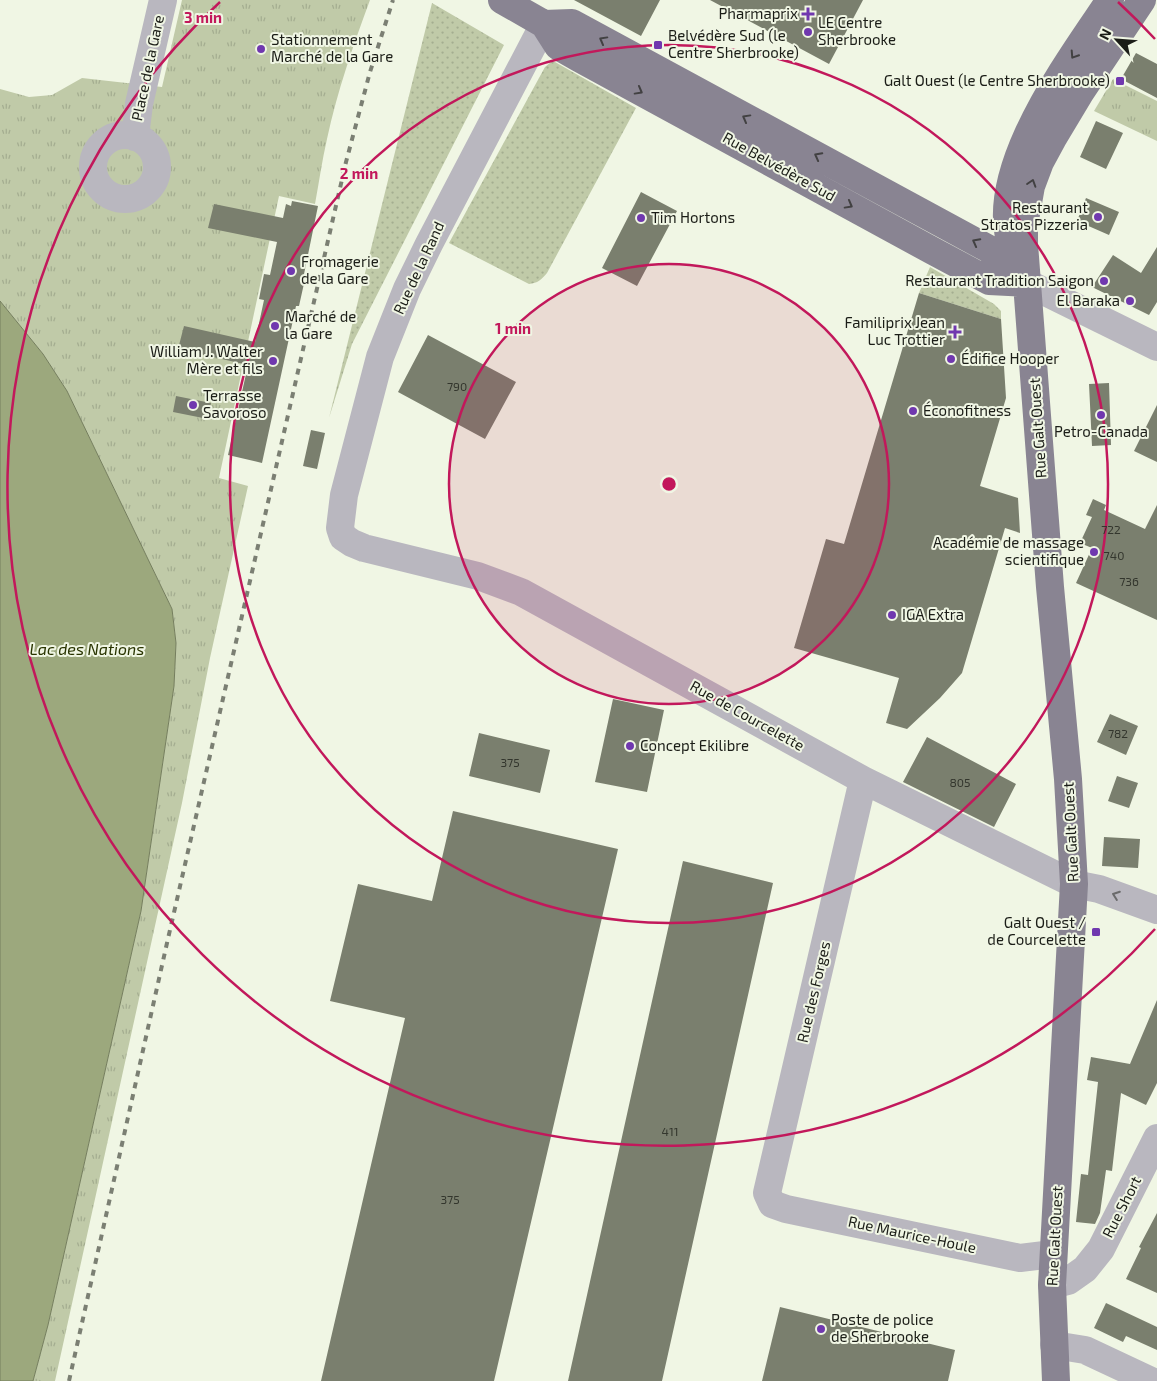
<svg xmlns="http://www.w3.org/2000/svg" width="1157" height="1381" viewBox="0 0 1157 1381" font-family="'Exo 2',sans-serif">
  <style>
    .grass { fill: url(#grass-dots) }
    .park { fill: url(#park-tufts) }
    .water { fill: #9ca87d; stroke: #757e5e }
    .building { fill: #7a7f6e }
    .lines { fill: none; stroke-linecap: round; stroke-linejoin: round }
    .minor { stroke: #b9b7bf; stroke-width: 28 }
    .major { stroke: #898492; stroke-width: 28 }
    .rail { stroke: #7b7f73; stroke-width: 4; stroke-dasharray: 6 6; stroke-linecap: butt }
    .oneway { stroke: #424142 }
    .oneway2 { stroke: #6a6a6b }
    .ring { fill: none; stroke: #c2185b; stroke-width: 2.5 }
    .poi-dot { fill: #7038af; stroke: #f0f6e4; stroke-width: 2 }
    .labels { text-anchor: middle; stroke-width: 4; stroke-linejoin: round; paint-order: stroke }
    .number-label { font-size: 12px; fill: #33362d }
    .poi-label { font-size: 15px; fill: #1b1d17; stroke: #f0f6e4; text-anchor: start }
    .street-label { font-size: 15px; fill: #1b1d17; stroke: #f0f6e4 }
    .water-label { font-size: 16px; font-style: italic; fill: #293400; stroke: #f0f6e4 }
    .centre { fill: #c2185b; stroke: #f0f6e4; stroke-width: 2.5 }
    .ring-label { font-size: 15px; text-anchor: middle; font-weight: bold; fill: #c2185b; stroke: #f0f6e4; stroke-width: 4; stroke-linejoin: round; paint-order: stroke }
  </style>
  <defs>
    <pattern id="grass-dots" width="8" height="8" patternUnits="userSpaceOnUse" patternTransform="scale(1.25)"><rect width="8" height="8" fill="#c0caa8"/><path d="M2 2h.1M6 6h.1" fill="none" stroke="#a4ad90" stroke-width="1.8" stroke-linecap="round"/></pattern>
    <pattern id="park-tufts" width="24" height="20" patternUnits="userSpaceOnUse" patternTransform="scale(1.25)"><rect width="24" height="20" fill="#c0caa8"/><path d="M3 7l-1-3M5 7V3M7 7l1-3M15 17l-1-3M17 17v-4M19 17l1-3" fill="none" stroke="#a4ad90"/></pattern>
  </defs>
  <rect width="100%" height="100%" fill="#f0f6e4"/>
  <!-- grass -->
  <path class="grass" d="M432,3L504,45L352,344L329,418Z
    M551,62H555L636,108L547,273C541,280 538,283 529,284L449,243L545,67Z
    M930,267L994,304L1001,311V319L919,293Z"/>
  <!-- park -->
  <path class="park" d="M182,0H370C353,46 337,92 327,139C322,161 319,182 315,204L279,196L219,478L248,486L210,658L182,803L55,1381H33L48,1325L141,911L174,686L176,643L172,609L67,391L43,354L0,301V89L29,97L52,95L82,78L162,87Z
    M1113,79L1157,101V141L1094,111Z"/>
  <!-- water -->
  <path class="water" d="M0,301L43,354L67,391L172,609L176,643L174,686L141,911L48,1325L33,1381H0Z"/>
  <!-- building -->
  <path class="building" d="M574,0H660L641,36Z
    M710,0H863L829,64Z
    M1136,53L1157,64V98L1121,79Z
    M1096,121L1123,133L1106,169L1080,157Z
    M641,192L677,211L637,286L602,268Z
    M1086,198L1119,212L1109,235L1077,221Z
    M292,201L318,206L303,279H305L299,306H296L262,463L228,455L248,365L178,349L184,326L255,342L264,300L259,299L264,274L270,275L277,242L208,228L214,204L283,218L286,204L291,206Z
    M1157,247V302L1149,315L1092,287L1113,255L1141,273Z
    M919,293L1001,319L1006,398L980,486L1018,498L1020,533L1005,528L962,673L940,698L907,729L886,723L899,678L794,648L826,539L844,544Z
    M428,335L516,382L485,439L398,392Z
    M1109,383L1111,445L1092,446L1089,384Z
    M176,396L211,403L208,419L173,412Z
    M1157,405V462L1134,451Z
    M311,430L325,433L317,469L303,466Z
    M1093,499L1106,505L1104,510L1145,529L1157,505V620L1076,583L1092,548L1080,543L1092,517L1086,515Z
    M613,699L664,710L647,792L595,782Z
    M1110,714L1138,726L1126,755L1097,742Z
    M479,733L550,750L540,793L469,776Z
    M927,737L1016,784L994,827L903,782Z
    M1117,776L1138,783L1129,808L1108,801Z
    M453,811L618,849L494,1381H321L405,1018L330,1001L358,884L432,901Z
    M1104,837L1140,839L1138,868L1102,866Z
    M683,861L773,883L662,1381H568Z
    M1157,1000V1083L1146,1105L1121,1093L1112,1171L1106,1170L1100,1213L1095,1224L1076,1222L1081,1174L1088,1175L1098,1082L1087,1080L1091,1057L1130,1064Z
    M1157,1213V1293L1126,1279L1141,1248L1139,1247Z
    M1106,1303L1157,1327V1350L1126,1336L1123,1342L1094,1328Z
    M780,1307L955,1350L948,1381H762Z"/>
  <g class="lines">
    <!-- minor -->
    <path class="minor" d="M544,24L429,244L407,289L380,357L344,495L340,528L343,537L352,543L364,548L478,576L521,592L863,780L1074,884L1099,889L1157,910
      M93 167a32 32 0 1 1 64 0a32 32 0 1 1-64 0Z
      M135,137L139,104L163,0
      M1027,283L1157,347
      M863,780L767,1193L772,1204L786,1209L1020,1258L1053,1254
      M1052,1285L1068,1281L1085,1269L1101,1249L1157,1138
      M1054,1345L1085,1350L1151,1381"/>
    <!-- major -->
    <path class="major" d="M502,0L544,24L558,46L579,58L933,251L989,281L1027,283
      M544,24L572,23L989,249L1027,283
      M1014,252C981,177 1070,60 1110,0
      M1056,1381L1052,1285L1074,884L1068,779L1050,587L1024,244V225L1031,186L1040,162L1053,138L1080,93L1142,0"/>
    <!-- rail -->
    <path class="rail" d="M69,1381L167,943L346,162L370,72L393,0"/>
  </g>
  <!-- one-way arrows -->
  <defs><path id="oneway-chevron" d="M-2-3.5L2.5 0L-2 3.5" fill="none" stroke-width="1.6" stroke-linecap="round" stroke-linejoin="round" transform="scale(1.25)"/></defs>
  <g class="oneway">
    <use href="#oneway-chevron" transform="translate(603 40) rotate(-151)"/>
    <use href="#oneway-chevron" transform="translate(1074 55) rotate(123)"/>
    <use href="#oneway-chevron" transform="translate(639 91) rotate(29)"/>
    <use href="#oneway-chevron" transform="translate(746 118) rotate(-151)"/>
    <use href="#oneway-chevron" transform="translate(818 156) rotate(-152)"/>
    <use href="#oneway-chevron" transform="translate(1032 183) rotate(-72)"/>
    <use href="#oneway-chevron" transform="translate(849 205) rotate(29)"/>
    <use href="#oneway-chevron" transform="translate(976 242) rotate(-152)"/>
  </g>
  <use class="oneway2" href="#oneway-chevron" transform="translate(1116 895) rotate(-160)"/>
  <!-- distance rings -->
  <circle cx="669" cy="484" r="220" fill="#c2185b" fill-opacity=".12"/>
  <g class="ring">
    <circle cx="669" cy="484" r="220"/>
    <circle cx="669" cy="484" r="439"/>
    <path d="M1155 929A659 659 0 1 1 220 2M1118 2A659 659 0 0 1 1155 39"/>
  </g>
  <!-- markers -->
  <g class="poi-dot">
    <path d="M805.5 6.5h5v5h5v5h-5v5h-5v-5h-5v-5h5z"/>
    <circle cx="808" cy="32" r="5"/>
    <rect x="653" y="40" width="10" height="10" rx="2.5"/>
    <circle cx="261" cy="49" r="5"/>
    <rect x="1115" y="76" width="10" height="10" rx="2.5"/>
    <circle cx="1098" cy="217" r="5"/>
    <circle cx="641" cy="218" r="5"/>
    <circle cx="291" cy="271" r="5"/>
    <circle cx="1104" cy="281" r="5"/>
    <circle cx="1130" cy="301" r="5"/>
    <circle cx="275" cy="326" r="5"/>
    <path d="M952.5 324.5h5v5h5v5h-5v5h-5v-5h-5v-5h5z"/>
    <circle cx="951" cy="359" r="5"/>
    <circle cx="273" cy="361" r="5"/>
    <circle cx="193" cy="405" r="5"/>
    <circle cx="913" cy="411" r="5"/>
    <circle cx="1101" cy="415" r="5"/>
    <circle cx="1094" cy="552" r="5"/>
    <circle cx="892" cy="615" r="5"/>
    <circle cx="630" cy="746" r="5"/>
    <rect x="1091" y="927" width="10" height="10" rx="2.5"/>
    <circle cx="821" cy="1329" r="5"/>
  </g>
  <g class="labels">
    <!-- number labels -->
    <g class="number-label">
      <text x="457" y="391">790</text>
      <text x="1111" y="534">722</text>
      <text x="1114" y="560">740</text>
      <text x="1129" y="586">736</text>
      <text x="1118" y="738">782</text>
      <text x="510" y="767">375</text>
      <text x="960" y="787">805</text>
      <text x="670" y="1136">411</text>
      <text x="450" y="1204">375</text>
    </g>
    <!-- poi labels -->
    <g class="poi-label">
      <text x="798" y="19" text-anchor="end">Pharmaprix</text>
      <text x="818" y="28">LE Centre<tspan x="818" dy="17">Sherbrooke</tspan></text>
      <text x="668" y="41">Belvédère Sud (le<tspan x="668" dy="17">Centre Sherbrooke)</tspan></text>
      <text x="271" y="45">Stationnement<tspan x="271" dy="17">Marché de la Gare</tspan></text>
      <text x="1110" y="86" text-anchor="end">Galt Ouest (le Centre Sherbrooke)</text>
      <text x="1088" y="213" text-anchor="end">Restaurant<tspan x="1088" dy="17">Stratos Pizzeria</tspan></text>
      <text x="651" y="223">Tim Hortons</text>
      <text x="301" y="267">Fromagerie<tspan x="301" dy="17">de la Gare</tspan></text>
      <text x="1094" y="286" text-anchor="end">Restaurant Tradition Saigon</text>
      <text x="1120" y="306" text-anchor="end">El Baraka</text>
      <text x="285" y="322">Marché de<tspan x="285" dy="17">la Gare</tspan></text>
      <text x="945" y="328" text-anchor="end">Familiprix Jean<tspan x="945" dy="17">Luc Trottier</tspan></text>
      <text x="263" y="357" text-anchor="end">William J. Walter<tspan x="263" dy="17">Mère et fils</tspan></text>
      <text x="961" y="364">Édifice Hooper</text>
      <text x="203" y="401">Terrasse<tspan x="203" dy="17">Savoroso</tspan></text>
      <text x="923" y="416">Éconofitness</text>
      <text x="1101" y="437" text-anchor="middle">Petro-Canada</text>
      <text x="1084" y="548" text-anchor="end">Académie de massage<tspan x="1084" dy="17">scientifique</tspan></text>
      <text x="902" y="620">IGA Extra</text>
      <text x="640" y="751">Concept Ekilibre</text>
      <text x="1086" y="928" text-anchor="end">Galt Ouest /<tspan x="1086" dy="17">de Courcelette</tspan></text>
      <text x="831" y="1325">Poste de police<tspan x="831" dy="17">de Sherbrooke</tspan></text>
    </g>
    <!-- street labels -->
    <g class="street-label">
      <text transform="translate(148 68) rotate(-78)" y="5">Place de la Gare</text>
      <text transform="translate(779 167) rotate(29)" y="5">Rue Belvédère Sud</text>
      <text transform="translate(419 268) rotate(-65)" y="5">Rue de la Rand</text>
      <text transform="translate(1038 428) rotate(-94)" y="5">Rue Galt Ouest</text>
      <text transform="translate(747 716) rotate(29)" y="5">Rue de Courcelette</text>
      <text transform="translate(1071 832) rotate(-93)" y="5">Rue Galt Ouest</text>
      <text transform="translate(814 992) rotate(-77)" y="5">Rue des Forges</text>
      <text transform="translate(1122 1207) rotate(-63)" y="5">Rue Short</text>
      <text transform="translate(912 1235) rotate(12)" y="5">Rue Maurice-Houle</text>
      <text transform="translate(1055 1236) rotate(-87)" y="5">Rue Galt Ouest</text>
    </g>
    <!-- water labels -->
    <g class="water-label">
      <text x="87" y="655">Lac des Nations</text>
    </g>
  </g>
  <circle cx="669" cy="484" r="8" class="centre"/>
  <g class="ring-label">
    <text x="203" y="23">3 min</text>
    <text x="359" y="179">2 min</text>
    <text x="513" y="334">1 min</text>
  </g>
  <!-- north arrow -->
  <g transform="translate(1117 40) rotate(296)" stroke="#f0f6e4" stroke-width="4" paint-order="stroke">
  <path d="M0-4L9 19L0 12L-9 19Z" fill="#1b1d17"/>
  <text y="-8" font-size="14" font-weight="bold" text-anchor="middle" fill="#1b1d17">N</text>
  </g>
</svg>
